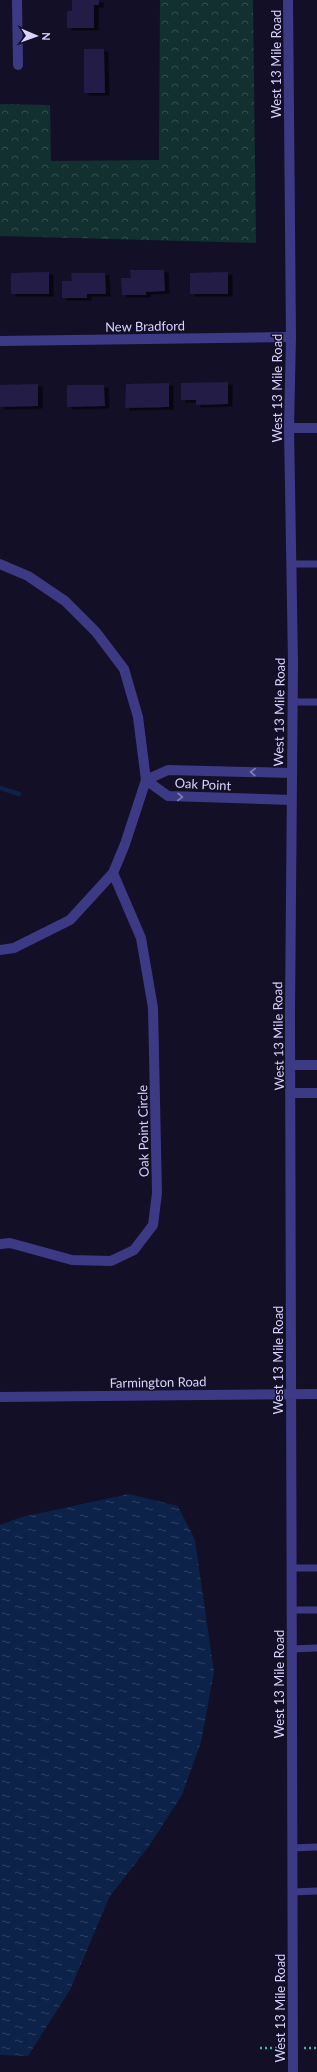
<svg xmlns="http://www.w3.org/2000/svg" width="317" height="2072" viewBox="0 0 317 2072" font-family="Lato,sans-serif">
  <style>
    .forest { fill: url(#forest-crowns) }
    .water { fill: url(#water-ripples) }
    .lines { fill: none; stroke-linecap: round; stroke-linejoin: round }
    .stream { stroke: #0c2248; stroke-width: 4.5 }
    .building { fill: #241b47; filter: url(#shadow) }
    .path { stroke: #2fb8b0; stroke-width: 2.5; stroke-dasharray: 2 3; stroke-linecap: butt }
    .service { stroke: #3d3a85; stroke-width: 7 }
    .minor { stroke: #3d3a85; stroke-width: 10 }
    .tertiary { stroke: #3d3a85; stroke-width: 10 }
    .oneway { stroke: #837fbc }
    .labels { text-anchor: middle; stroke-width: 3; stroke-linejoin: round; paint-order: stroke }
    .street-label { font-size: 13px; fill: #d9d4ff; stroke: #130f26 }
  </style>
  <defs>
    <pattern id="forest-crowns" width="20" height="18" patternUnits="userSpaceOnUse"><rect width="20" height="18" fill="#12302f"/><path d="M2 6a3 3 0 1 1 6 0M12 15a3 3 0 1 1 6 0" fill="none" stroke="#344d4e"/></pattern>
    <pattern id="water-ripples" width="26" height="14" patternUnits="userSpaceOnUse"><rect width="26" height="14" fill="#0c2248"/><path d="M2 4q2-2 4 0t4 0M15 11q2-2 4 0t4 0" fill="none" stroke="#2f4163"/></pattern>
    <filter id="shadow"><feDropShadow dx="4.5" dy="2.5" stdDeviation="0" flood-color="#0009"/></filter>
  </defs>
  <rect width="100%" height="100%" fill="#130f26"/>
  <!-- forest -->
  <path class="forest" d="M160,0H253L256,243L0,236V104L50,105L51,161L159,160Z"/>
  <!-- water -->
  <path class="water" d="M129,1494L178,1506L195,1540L214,1672L201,1742L182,1795L149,1846L110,1896L70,1990L28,2056L0,2055V1525L22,1517Z"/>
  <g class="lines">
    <!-- stream -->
    <path class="stream" d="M0,788L19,794"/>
  </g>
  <!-- building -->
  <path class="building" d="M72,0H99V5H94V28H67V11H72Z
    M84,49H104L105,93H84Z
    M130,270H164L165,291L146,292V295H122L121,278H131Z
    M49,272V294H11V273Z
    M228,272V294H190V273Z
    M71,273H105L106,294H87V298H62V281H72Z
    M228,382V404L196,405V400H181V383Z
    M169,383V407L125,408L126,384Z
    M38,384V406L0,407V385Z
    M67,385H104L105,406L67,407Z"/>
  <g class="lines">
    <!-- path -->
    <path class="path" d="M260,2048H281
      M304,2048H317"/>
    <!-- service -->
    <path class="service" d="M292,564H317
      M293,702H317
      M291,1568H317
      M291,1610H317
      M292,1649L317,1648
      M292,1848L317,1847
      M292,1892L317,1891"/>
    <!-- minor -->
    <path class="minor" d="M17,0L18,65
      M0,341L291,337
      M289,428H317
      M0,564L28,576L65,601L96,632L124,669L138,717L146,780L125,844L113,873L70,920L14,948L0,950
      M291,800L168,796L146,780L168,770L292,773
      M291,1065H317
      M291,1093H317
      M0,1244L10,1243L72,1260L111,1261L134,1250L153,1225L157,1193L153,1008L141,938L113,873"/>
    <!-- tertiary -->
    <path class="tertiary" d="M288,0L291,337L289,428L293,662L290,1014L293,2072
      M0,1397L317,1394"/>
  </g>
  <!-- one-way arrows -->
  <defs><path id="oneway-chevron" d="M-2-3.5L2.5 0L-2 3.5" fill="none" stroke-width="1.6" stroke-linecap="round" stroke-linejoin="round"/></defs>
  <g class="oneway">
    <use href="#oneway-chevron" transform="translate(253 772) rotate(-178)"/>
    <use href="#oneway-chevron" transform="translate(180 797) rotate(2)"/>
  </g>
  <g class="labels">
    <!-- street labels -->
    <g class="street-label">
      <text transform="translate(276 64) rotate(-90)" y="5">West 13 Mile Road</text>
      <text transform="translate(145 326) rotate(-1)" y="5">New Bradford</text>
      <text transform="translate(277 388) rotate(-90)" y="5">West 13 Mile Road</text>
      <text transform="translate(279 712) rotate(-89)" y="5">West 13 Mile Road</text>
      <text transform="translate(203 784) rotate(3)" y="5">Oak Point</text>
      <text transform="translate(278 1036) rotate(-91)" y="5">West 13 Mile Road</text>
      <text transform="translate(143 1131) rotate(-91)" y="5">Oak Point Circle</text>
      <text transform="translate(278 1360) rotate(-90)" y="5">West 13 Mile Road</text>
      <text transform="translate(158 1382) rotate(-1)" y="5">Farmington Road</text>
      <text transform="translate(279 1684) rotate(-90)" y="5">West 13 Mile Road</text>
      <text transform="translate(280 2008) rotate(-90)" y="5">West 13 Mile Road</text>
    </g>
  </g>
  <!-- north arrow -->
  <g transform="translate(36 36) rotate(92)" stroke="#130f26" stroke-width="3" paint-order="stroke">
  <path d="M0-3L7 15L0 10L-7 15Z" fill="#d9d4ff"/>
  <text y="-6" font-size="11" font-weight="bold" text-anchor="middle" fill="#d9d4ff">N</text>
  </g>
</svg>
